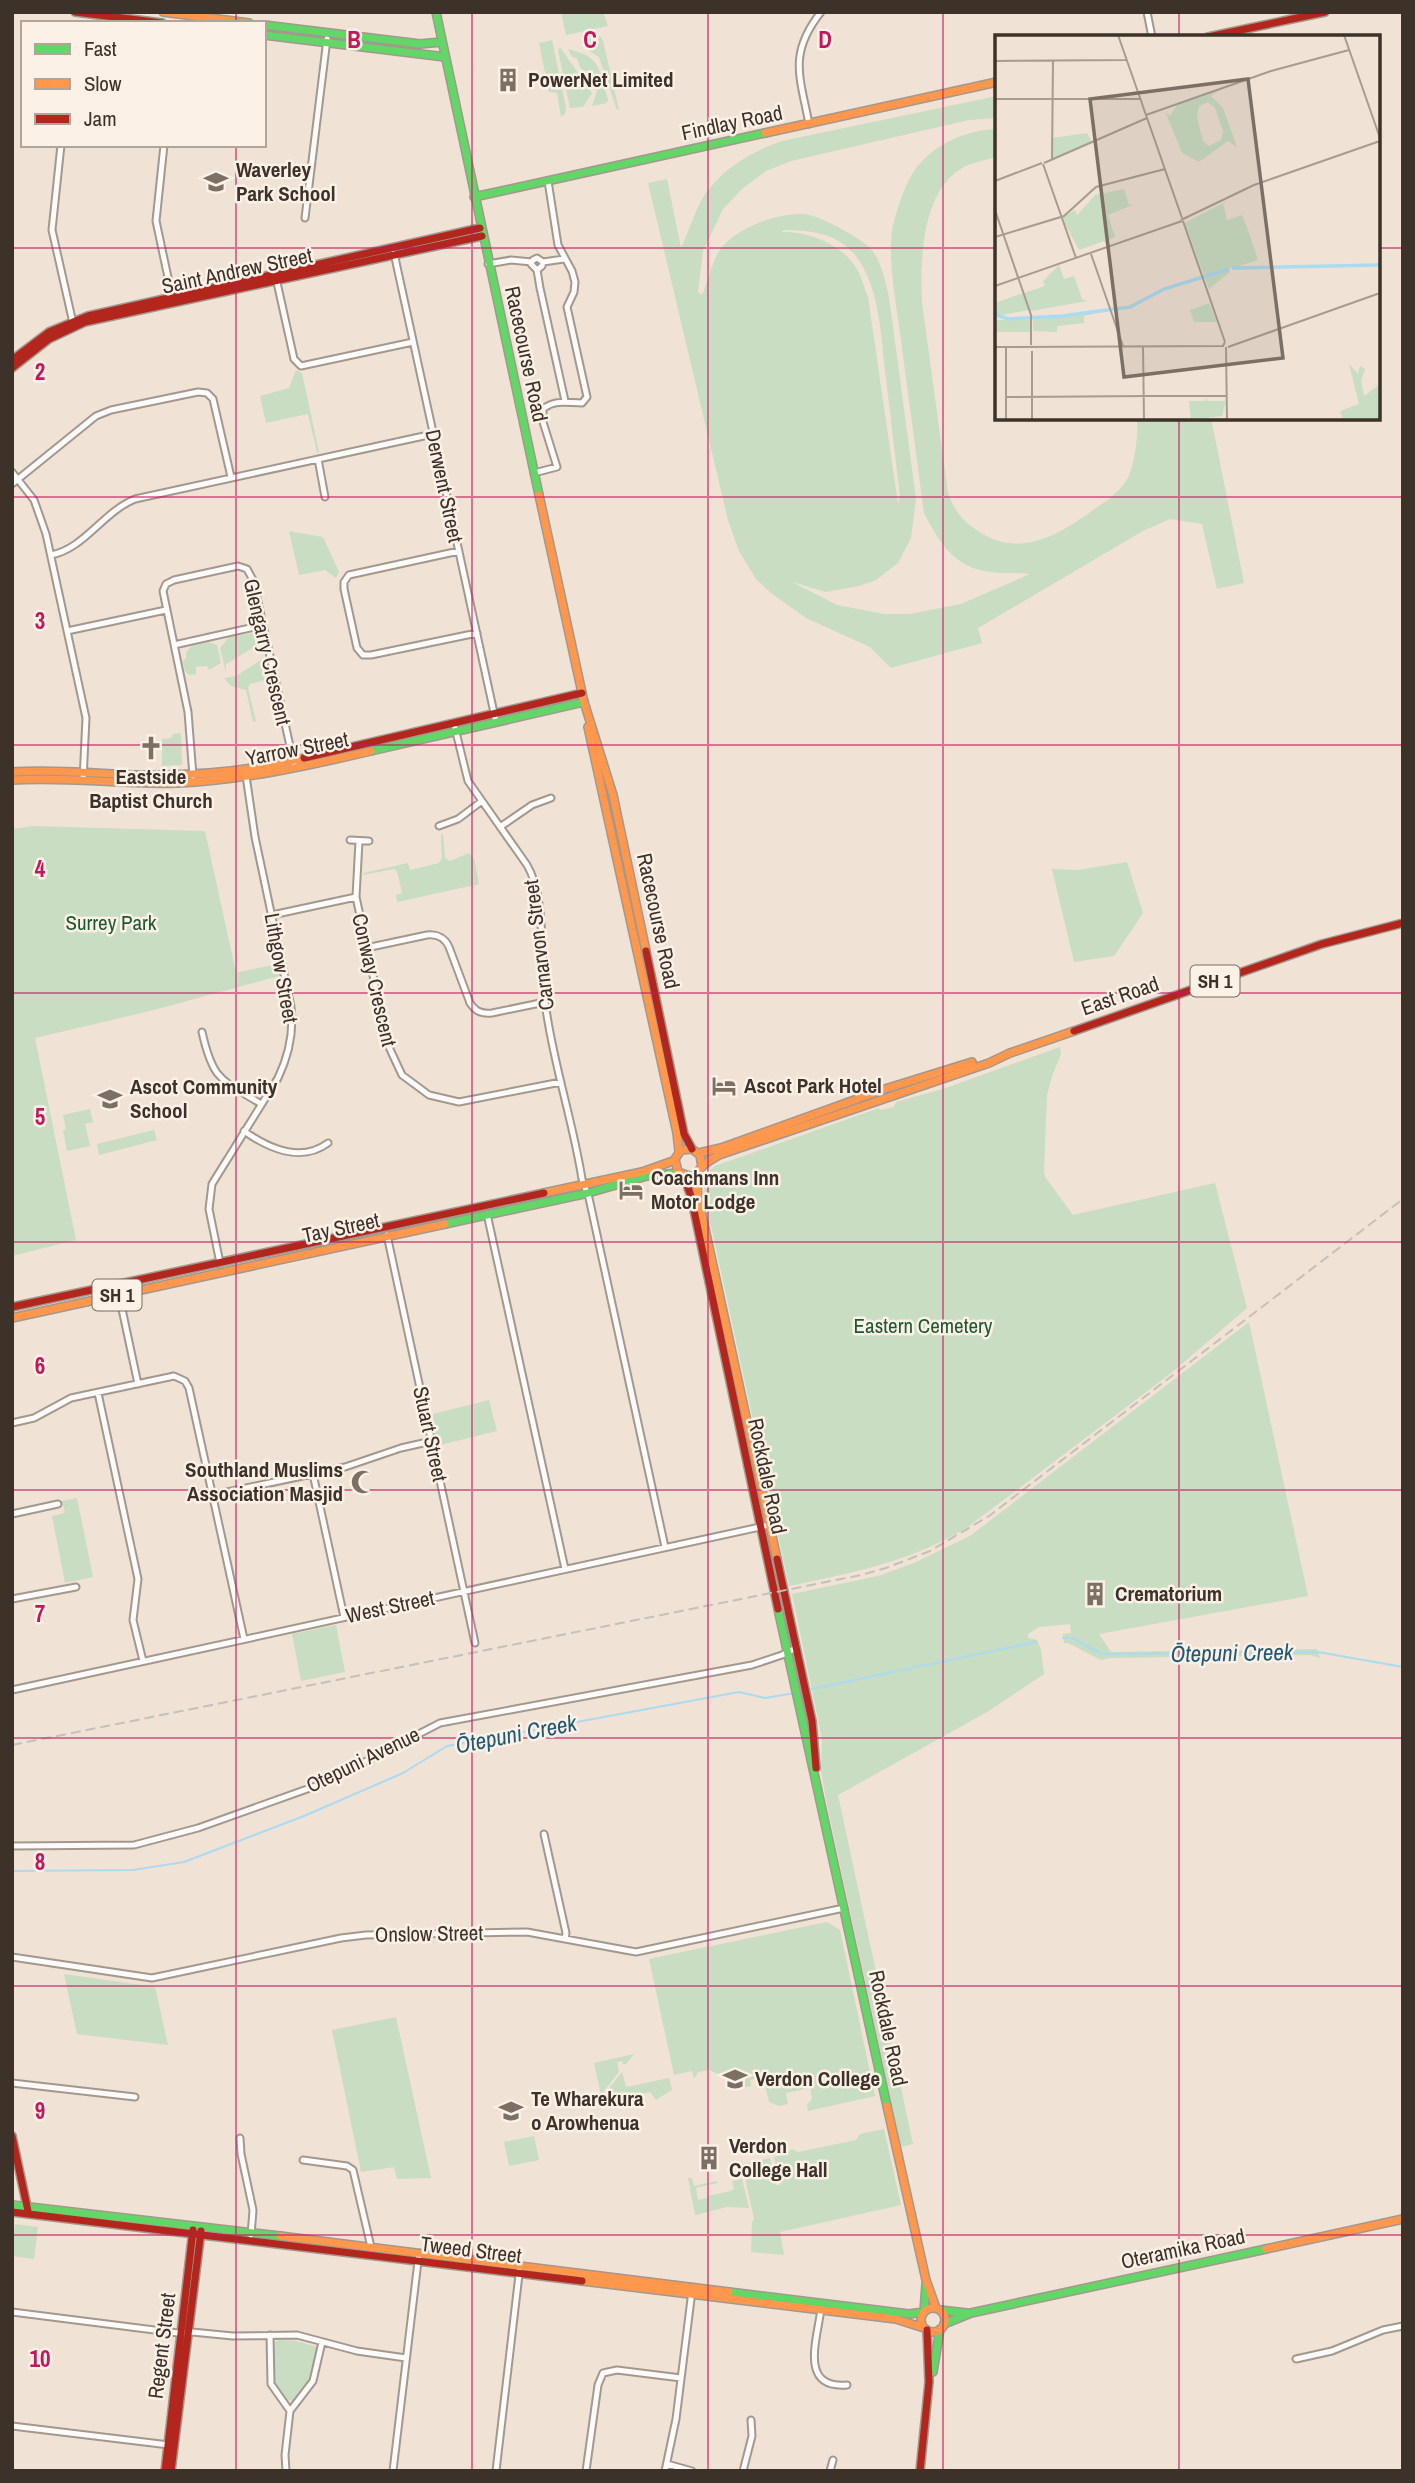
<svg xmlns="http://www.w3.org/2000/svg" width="1415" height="2483" viewBox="0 0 1415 2483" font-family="'Archivo Narrow',sans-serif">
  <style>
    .green { fill: #c8ddc1; fill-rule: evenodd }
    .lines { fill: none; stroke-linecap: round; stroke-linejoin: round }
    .stream { stroke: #abdbf0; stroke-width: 2 }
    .street-casing { stroke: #a3988e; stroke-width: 9 }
    .fast-casing { stroke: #a3988e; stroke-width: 10 }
    .slow-casing { stroke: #a3988e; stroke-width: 10 }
    .jam-casing { stroke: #a3988e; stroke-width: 10 }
    .street { stroke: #fdfbf9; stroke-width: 5 }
    .fast { stroke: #63d668; stroke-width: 7 }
    .slow { stroke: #ff974d; stroke-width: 7 }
    .jam { stroke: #b3261e; stroke-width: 7 }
    .rail { stroke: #c4c0bc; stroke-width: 2; stroke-dasharray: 10 5; stroke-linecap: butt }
    .grid { fill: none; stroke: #c2185b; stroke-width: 2; stroke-opacity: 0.55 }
    .labels { text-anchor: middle; stroke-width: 5; stroke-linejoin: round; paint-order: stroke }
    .shield { fill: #fcf1e7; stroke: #766b62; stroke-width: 2 }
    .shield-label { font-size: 19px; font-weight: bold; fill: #3d3229 }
    .poi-label { font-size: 21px; font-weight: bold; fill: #3d3229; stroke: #fcf1e7; text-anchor: start }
    .street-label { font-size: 21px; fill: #3d3229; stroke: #fcf1e7 }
    .park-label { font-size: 21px; fill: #1b5a2f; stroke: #fcf1e7 }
    .water-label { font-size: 23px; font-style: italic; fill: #1f5872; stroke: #fcf1e7 }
    .inset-river { fill: none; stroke: #abdbf0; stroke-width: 3.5 }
    .inset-road { fill: none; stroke: #a89c90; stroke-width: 2 }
    .view { fill: #7c7065; fill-opacity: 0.15; stroke: #7c7065; stroke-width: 3.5 }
    .inset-edge { fill: none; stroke: #3d3229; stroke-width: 3.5 }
    .grid-label { font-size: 23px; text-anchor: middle; font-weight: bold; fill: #c2185b; stroke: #fcf1e7; stroke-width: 5; stroke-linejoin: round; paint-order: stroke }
  </style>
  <rect width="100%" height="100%" fill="#f0e2d4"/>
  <!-- green -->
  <path class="green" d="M561,12H603L608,26L566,35Z
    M594,35L600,36L603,41L619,110H617L599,57L583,47L589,37Z
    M552,40L566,108L565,114L561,117L557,93L549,92L539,43Z
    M560,47L592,93L583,107L570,108L558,50Z
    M568,49C602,57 598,68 608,99L607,103L592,106L597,91L580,67L577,58L572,57Z
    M997,96V118L969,120L791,161L766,171L742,189L723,209L703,251L698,292L702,295C709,281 712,258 723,246C742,226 775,214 802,214C816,213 858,237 869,247C881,259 885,280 889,297L916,499L911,538L898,563L876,580L859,586L826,592L792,582L837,605L884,614H910L961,604L1030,574C1018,572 1004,574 991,572C954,568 940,543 924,513C916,453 908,393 900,333C896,303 888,260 892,231C895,214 906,180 917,167C936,143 967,130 997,129V157C987,160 975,162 966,166C921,187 920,262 922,303L948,493C955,513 964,522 981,533C1019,557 1057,536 1089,513C1102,504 1118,494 1126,481C1134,470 1139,432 1137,418H1211L1244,583L1217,589L1202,524L1170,519L1143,531L978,628L982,643L891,668L870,647L806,618L771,593L756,579L739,551L728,520L648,183L667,179L681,248C687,235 692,220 698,207C714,173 748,153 782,141ZM784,230C811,230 837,233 856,256C881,290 881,340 886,379C891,418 895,457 900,496L898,504L868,297C864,288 861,274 855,266C840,243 806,231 781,232Z
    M296,370L302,373L319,452H317L308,414L266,423L260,396L289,388Z
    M289,531L323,537L339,572L336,578L325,570L299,575Z
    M254,633L259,636L261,643L226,664V673L220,648L229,637Z
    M208,642L217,645L221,663L209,670L207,666L196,667V674L189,675L185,671L183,661L186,658V653L191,646Z
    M264,658L266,680L250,684L248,688L256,721L253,722L246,690L231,686L224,678L236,676Z
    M181,733L182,765L162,766V739L171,738L173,734Z
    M33,826L205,831L236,973L280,963L283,975L154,1010L35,1038L76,1240L12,1256V829Z
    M443,834L445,858L450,861L469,853L474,858L479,884L397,902L396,895L402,893L397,871L394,869L363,875L364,873L408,863L410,870L439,863L442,858L441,835Z
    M1127,862L1143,913L1114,956L1074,962L1052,869L1077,870Z
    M1060,1047L1061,1054L1052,1076L1047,1095L1044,1171L1045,1177L1073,1215L1215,1183L1247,1308L1170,1374L965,1529C906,1563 855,1572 789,1586L704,1193L703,1176L715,1166L879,1108L880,1110L894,1107L896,1102L946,1088Z
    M90,1109L93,1122L85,1124L90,1146L67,1151L63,1130L66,1129L63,1115Z
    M154,1130L157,1140L99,1155L97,1144Z
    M1249,1322L1308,1596L1099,1634L1111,1652L1317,1649L1320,1658L1310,1655L1110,1658L1101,1660L1068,1643H1064L1063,1634L1071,1633L1070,1624L1039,1627L1028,1634V1638L1037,1640L1041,1650L1044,1674L987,1712L838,1795L913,2144L901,2147L826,1800L821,1771L822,1739L792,1594L878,1576L914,1563L970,1536Z
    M489,1400L497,1431L436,1446L429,1415Z
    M77,1498L93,1577L65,1583L52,1516L65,1513L62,1501Z
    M336,1625L345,1672L301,1681L292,1634Z
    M827,1922L840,1930L875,2096L808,2111L807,2105L812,2099L810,2088L786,2093L788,2104L779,2106L769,2102L763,2077L750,2080L751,2086L737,2089L734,2081L709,2070L698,2072L694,2079L692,2071L674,2075L649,1959Z
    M64,1974L155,1987L168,2045L77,2034Z
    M396,2017L431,2178L397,2179L394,2167L361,2172L332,2030Z
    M634,2054L626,2064H623L622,2061L617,2062L619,2072L601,2095L594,2063Z
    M622,2072L626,2087L669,2078L672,2090L656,2100L650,2092C643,2094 637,2092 632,2093C623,2095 613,2100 602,2097Z
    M884,2129L901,2205L780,2232L784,2255L751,2252L752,2222L754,2219L742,2164L770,2158L776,2185H780L774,2157L785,2154L792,2149L798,2152L856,2140L860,2134Z
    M534,2136L539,2160L509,2166L504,2142Z
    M688,2178H692L694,2186L717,2181V2183L696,2188L698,2200L707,2198V2196L731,2191L734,2189L732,2181L742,2179L749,2208L727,2207L695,2215Z
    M15,2224L38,2227L34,2259L12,2256Z
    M280,2340L297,2341L317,2347C316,2366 310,2390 293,2401L285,2400L273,2382L275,2342Z"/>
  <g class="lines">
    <!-- stream -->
    <path class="stream" d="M1063,1638H1072L1102,1654L1318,1652L1403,1667
      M807,1690L1036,1642
      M12,1871L133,1870L184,1862L304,1816L403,1773L447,1746L739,1692L765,1698L795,1693"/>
    <!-- street casing -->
    <g class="street-casing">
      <path id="street" d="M1147,12L1152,37
        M809,124C800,76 788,54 821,12
        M61,145L52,230L73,323
        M164,145L156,221L173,301
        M305,218L327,39
        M394,253L496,722
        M543,262L564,259
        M488,264L511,260L532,262
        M537,270L531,264L533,260L537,258L543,262L542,266L537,270L540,288L565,401
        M276,278L294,359L301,366L413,342
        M318,459L325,497
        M12,472L34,500L46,534L86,718L83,780
        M534,473L557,467L543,422V409C555,399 568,403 582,403L587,397L567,307L574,292L575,282L572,271L558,245L548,181
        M12,484L96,416L111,410L198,392L207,393L213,399L231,477
        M459,551L349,575L344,582V589L357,648L363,655H371L477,633
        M51,555C84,549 103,512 135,499L433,434
        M67,631L166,610
        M174,645L263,625
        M455,728L468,781L527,865C548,900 539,968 546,1009C554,1066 573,1122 582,1179L589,1198L665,1547
        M193,776L188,712L163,591L166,584L174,580L238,566L247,569L253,580L294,764
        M439,826L458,819L482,801
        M500,827L532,805L551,798
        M350,840L369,841
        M359,841L356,897L388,1045L402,1075L429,1095L459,1102L561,1082
        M272,915L356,897
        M366,948L427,935C437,934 445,938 449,947L470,1003C476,1012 482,1014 492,1013L545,1002
        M202,1032C213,1081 221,1079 261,1104
        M244,1131C268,1148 301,1163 328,1143
        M487,1214L565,1569
        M387,1235L475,1643
        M220,1263L209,1209L212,1184L278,1078C289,1055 294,1032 291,1007L255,837L245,769
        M119,1295L138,1384
        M98,1393L138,1579L133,1620L143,1661
        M12,1423L34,1418L71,1398L174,1376L185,1381L189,1388L244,1639
        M313,1474L344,1617
        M213,1495L345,1467L401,1448L432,1441
        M12,1514L58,1504
        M12,1599L76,1587
        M12,1690L769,1525
        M544,1834L566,1933L565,1939
        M12,1846L134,1845L198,1828L324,1783L440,1723L752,1665L782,1655L796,1648
        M12,1957L152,1978L341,1938L366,1935L527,1932L636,1952L844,1908
        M12,2083L135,2097
        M240,2138L241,2154L253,2210L251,2235
        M303,2160L347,2166L353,2170L371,2247
        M821,2309C817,2340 799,2389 847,2385
        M12,2312L178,2333L192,2332L233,2336L297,2335L357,2351L406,2358
        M270,2335L271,2384L290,2411
        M1296,2359L1332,2351L1383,2330L1403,2326
        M12,2426L169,2445
        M667,2464L692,2471
        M286,2471L285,2455L290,2411L313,2381L322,2342
        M393,2471L419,2253
        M496,2471L520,2266
        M586,2471L598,2385L603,2373L617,2370L681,2378
        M665,2471L676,2419L692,2291
        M743,2471L752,2436L751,2420
        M830,2471L833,2460"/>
    </g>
    <!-- fast casing -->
    <g class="fast-casing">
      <path id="fast" d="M436,12L539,495
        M264,25L420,44L442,42
        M264,35L445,57
        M474,197L765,133
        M371,751L584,702
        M445,1224L588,1193L647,1176L677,1173
        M778,1609L887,2106
        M12,2205L280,2236
        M729,2292L909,2314L924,2312L926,2284
        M940,2310L967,2313
        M944,2324L971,2313L1266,2249
        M933,2372L940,2329"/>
    </g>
    <!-- slow casing -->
    <g class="slow-casing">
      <path id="slow" d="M163,12L249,23
        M765,133L997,82
        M539,495L584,702L613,795L646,951
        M588,727L677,1133L679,1151
        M12,772C56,769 99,774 142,775C196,776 251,771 304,758
        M12,780C67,776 122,785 177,783C243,780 307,766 371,751
        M699,1153L721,1148L885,1089L972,1062
        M702,1167L700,1155L692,1149L681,1150L675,1159L678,1172L692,1177L706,1163L719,1155L989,1063L1010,1053L1074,1031
        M696,1175L698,1197L777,1559
        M544,1193L642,1172L673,1161
        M12,1318L445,1224
        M887,2106L926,2280L936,2308
        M280,2236L729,2292
        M1266,2249L1403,2219
        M582,2281L896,2319L924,2328
        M921 2320a12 12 0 1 1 24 0a12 12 0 1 1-24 0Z"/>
    </g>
    <!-- jam casing -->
    <g class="jam-casing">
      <path id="jam" d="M75,12L162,23
        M1208,37L1325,12
        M12,360L49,332L88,316L480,228
        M12,368L49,339L85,322L482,236
        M304,758L582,693
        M646,951L684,1134L692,1149
        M1074,1031L1322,944L1403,923
        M684,1177L691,1196L778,1609
        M12,1307L544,1193
        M777,1559L812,1721L816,1768
        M12,2136L28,2211
        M12,2212L582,2281
        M165,2471L193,2230
        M171,2471L201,2231
        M920,2471L929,2382L927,2330"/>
    </g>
    <!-- street -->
    <use href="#street" class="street"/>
    <!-- fast -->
    <use href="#fast" class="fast"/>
    <!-- slow -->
    <use href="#slow" class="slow"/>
    <!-- jam -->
    <use href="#jam" class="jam"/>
    <!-- rail -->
    <path class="rail" d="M12,1745L861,1575L886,1568L930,1551L989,1516L1403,1199"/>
  </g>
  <!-- grid -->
  <path class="grid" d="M236,12V23M472,12V2471M708,12V2471M943,12V2471M1179,12V37M236,145V2471M12,248H997M1378,248H1403M1179,418V2471M12,497H1403M12,745H1403M12,993H1403M12,1242H1403M12,1490H1403M12,1738H1403M12,1986H1403M12,2235H1403"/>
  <!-- icons -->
  <defs>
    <g id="building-bare" transform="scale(1.89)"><path d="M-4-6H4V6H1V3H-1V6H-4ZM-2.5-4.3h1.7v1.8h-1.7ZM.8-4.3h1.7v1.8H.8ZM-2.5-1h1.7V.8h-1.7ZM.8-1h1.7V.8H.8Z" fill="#7c7065" stroke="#fcf1e7" stroke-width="2.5" paint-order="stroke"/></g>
    <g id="school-bare" transform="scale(1.89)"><path d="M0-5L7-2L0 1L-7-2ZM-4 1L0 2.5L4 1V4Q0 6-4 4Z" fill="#7c7065" stroke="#fcf1e7" stroke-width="2.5" paint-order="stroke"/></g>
    <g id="church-bare" transform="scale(1.89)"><path d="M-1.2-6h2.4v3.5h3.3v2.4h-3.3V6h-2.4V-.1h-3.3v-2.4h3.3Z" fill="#7c7065" stroke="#fcf1e7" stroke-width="2.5" paint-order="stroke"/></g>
    <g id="hotel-bare" transform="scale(1.89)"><path d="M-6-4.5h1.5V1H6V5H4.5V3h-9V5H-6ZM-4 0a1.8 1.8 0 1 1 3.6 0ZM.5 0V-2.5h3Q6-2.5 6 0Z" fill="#7c7065" stroke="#fcf1e7" stroke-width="2.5" paint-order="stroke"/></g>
    <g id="mosque-bare" transform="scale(1.89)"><path d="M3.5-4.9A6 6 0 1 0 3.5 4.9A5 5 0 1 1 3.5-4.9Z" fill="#7c7065" stroke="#fcf1e7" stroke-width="2.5" paint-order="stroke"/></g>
  </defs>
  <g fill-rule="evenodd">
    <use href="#building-bare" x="508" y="80"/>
    <use href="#school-bare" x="216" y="182"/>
    <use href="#church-bare" x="151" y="748"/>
    <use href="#hotel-bare" x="724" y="1086"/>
    <use href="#school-bare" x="110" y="1099"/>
    <use href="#hotel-bare" x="631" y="1190"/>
    <use href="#mosque-bare" x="363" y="1482"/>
    <use href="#building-bare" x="1095" y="1594"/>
    <use href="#school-bare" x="735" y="2079"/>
    <use href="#school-bare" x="511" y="2111"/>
    <use href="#building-bare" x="709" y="2158"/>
  </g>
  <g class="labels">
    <!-- shield labels -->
    <g class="shield">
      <rect x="1190.5" y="965.5" width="49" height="31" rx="5"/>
      <rect x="92.5" y="1279.5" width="49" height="31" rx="5"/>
    </g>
    <g class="shield-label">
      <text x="1215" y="988">SH 1</text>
      <text x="117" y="1302">SH 1</text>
    </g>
    <!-- poi labels -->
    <g class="poi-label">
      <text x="528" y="87">PowerNet Limited</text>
      <text x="236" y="177">Waverley<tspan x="236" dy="24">Park School</tspan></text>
      <text x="151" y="784" text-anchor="middle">Eastside<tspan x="151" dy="24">Baptist Church</tspan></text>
      <text x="744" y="1093">Ascot Park Hotel</text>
      <text x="130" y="1094">Ascot Community<tspan x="130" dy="24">School</tspan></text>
      <text x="651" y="1185">Coachmans Inn<tspan x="651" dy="24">Motor Lodge</tspan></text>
      <text x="343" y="1477" text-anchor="end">Southland Muslims<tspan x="343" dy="24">Association Masjid</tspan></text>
      <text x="1115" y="1601">Crematorium</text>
      <text x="755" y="2086">Verdon College</text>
      <text x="531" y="2106">Te Wharekura<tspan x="531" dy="24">o Arowhenua</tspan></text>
      <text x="729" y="2153">Verdon<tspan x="729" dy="24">College Hall</tspan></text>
    </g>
    <!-- street labels -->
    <g class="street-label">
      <text transform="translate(732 123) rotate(-12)" y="7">Findlay Road</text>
      <text transform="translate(237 271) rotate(-12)" y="7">Saint Andrew Street</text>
      <text transform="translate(526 354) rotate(78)" y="7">Racecourse Road</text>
      <text transform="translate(444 486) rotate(78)" y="7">Derwent Street</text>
      <text transform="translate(267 652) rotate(77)" y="7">Glengarry Crescent</text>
      <text transform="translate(297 749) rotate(-11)" y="7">Yarrow Street</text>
      <text transform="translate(658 921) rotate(78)" y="7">Racecourse Road</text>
      <text transform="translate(539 945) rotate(-97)" y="7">Carnarvon Street</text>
      <text transform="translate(281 968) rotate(80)" y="7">Lithgow Street</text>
      <text transform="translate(374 980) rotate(77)" y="7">Conway Crescent</text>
      <text transform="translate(1120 996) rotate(-19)" y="7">East Road</text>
      <text transform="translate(341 1228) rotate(-12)" y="7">Tay Street</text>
      <text transform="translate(430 1434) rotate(78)" y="7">Stuart Street</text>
      <text transform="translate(767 1476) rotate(78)" y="7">Rockdale Road</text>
      <text transform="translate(390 1607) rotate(-12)" y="7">West Street</text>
      <text transform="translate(363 1760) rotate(-26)" y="7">Otepuni Avenue</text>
      <text transform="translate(429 1934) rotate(-1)" y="7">Onslow Street</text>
      <text transform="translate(888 2028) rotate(78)" y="7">Rockdale Road</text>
      <text transform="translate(1183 2249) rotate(-12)" y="7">Oteramika Road</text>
      <text transform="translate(471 2250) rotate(7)" y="7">Tweed Street</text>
      <text transform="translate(162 2346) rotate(-83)" y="7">Regent Street</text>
    </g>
    <!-- park labels -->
    <g class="park-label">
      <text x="111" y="930">Surrey Park</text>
      <text x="923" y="1333">Eastern Cemetery</text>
    </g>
    <!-- water labels -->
    <g class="water-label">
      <text transform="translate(1232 1653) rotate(-1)" y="8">Ōtepuni Creek</text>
      <text transform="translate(516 1734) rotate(-11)" y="8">Ōtepuni Creek</text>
    </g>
  </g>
  <!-- overview -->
  <g transform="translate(995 35)">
    <rect width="385" height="385" fill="#f0e2d4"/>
    <path d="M224,56L216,61L228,73L242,112L233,106L204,127L187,118L170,76L175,81L182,70ZM213,67L220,73L228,96L226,105L214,111L208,106L202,82L204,71ZM92,98L97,107L57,124V103ZM129,154L134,170L140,169L113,180L120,202L111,206L113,211L109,206L84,215L67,183L80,175L82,180L100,160ZM228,168L232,185L247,180L253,194L248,199L253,195L263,225L241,232L242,234L265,231L266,232L241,235L234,232L235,237L214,254L190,188ZM64,230L69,244L79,241L87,264L92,266L36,276L29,258L50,251L48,246ZM28,258L34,275L0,281V268ZM214,268L222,287H199L195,275ZM114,275L89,281V288L62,291V297L38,296V284ZM0,285H36V297H2ZM354,329L363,339L365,331L370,334L366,346L369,361L385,349V385H348L345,376L364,369ZM212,362V366H231L227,381L196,385L194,366H210Z" fill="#c8ddc1" fill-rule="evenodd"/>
    <path class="inset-river" d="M237,233L385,230M0,279L13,284L67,281L135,272L169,254L234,234"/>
    <path class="inset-road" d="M123,0L187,183M349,0L385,103M0,26L131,25M0,64H145M151,80L276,36L354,15M57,125L58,25M49,128L152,83M48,129L81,223M0,146L47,128M0,175L36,280V310M186,185L259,150L385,106M188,186L230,307M0,202L69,181L101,152L170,134M96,219L128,311M0,251L187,186M148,311L149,385M0,312L228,311L230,307M231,312L232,385M233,312L385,258M11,313V385M37,316V362M151,361H232M11,362L151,361M37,363V385"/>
    <path class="view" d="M253,44L288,323L129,342L95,64Z"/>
    <rect width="385" height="385" class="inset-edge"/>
  </g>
  <g class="grid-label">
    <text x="354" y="48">B</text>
    <text x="590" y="48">C</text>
    <text x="825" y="48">D</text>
    <text x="40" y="380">2</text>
    <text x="40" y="629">3</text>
    <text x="40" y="877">4</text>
    <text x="40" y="1125">5</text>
    <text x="40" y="1374">6</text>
    <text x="40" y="1622">7</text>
    <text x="40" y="1870">8</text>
    <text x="40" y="2119">9</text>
    <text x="40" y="2367">10</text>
  </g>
  <!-- border -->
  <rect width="1415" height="2483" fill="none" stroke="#3d3229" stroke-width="28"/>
  <!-- legend -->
  <rect x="21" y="21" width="245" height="126" fill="#fcf1e7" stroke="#b0a59b" stroke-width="2"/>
  <rect x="35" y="44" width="35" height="10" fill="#63d668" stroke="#b0a59b" stroke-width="2"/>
  <text x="84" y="56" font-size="21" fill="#3d3229">Fast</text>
  <rect x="35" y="79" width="35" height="10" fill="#ff974d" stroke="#b0a59b" stroke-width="2"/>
  <text x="84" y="91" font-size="21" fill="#3d3229">Slow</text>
  <rect x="35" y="114" width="35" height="10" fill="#b3261e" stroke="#b0a59b" stroke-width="2"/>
  <text x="84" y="126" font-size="21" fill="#3d3229">Jam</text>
</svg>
